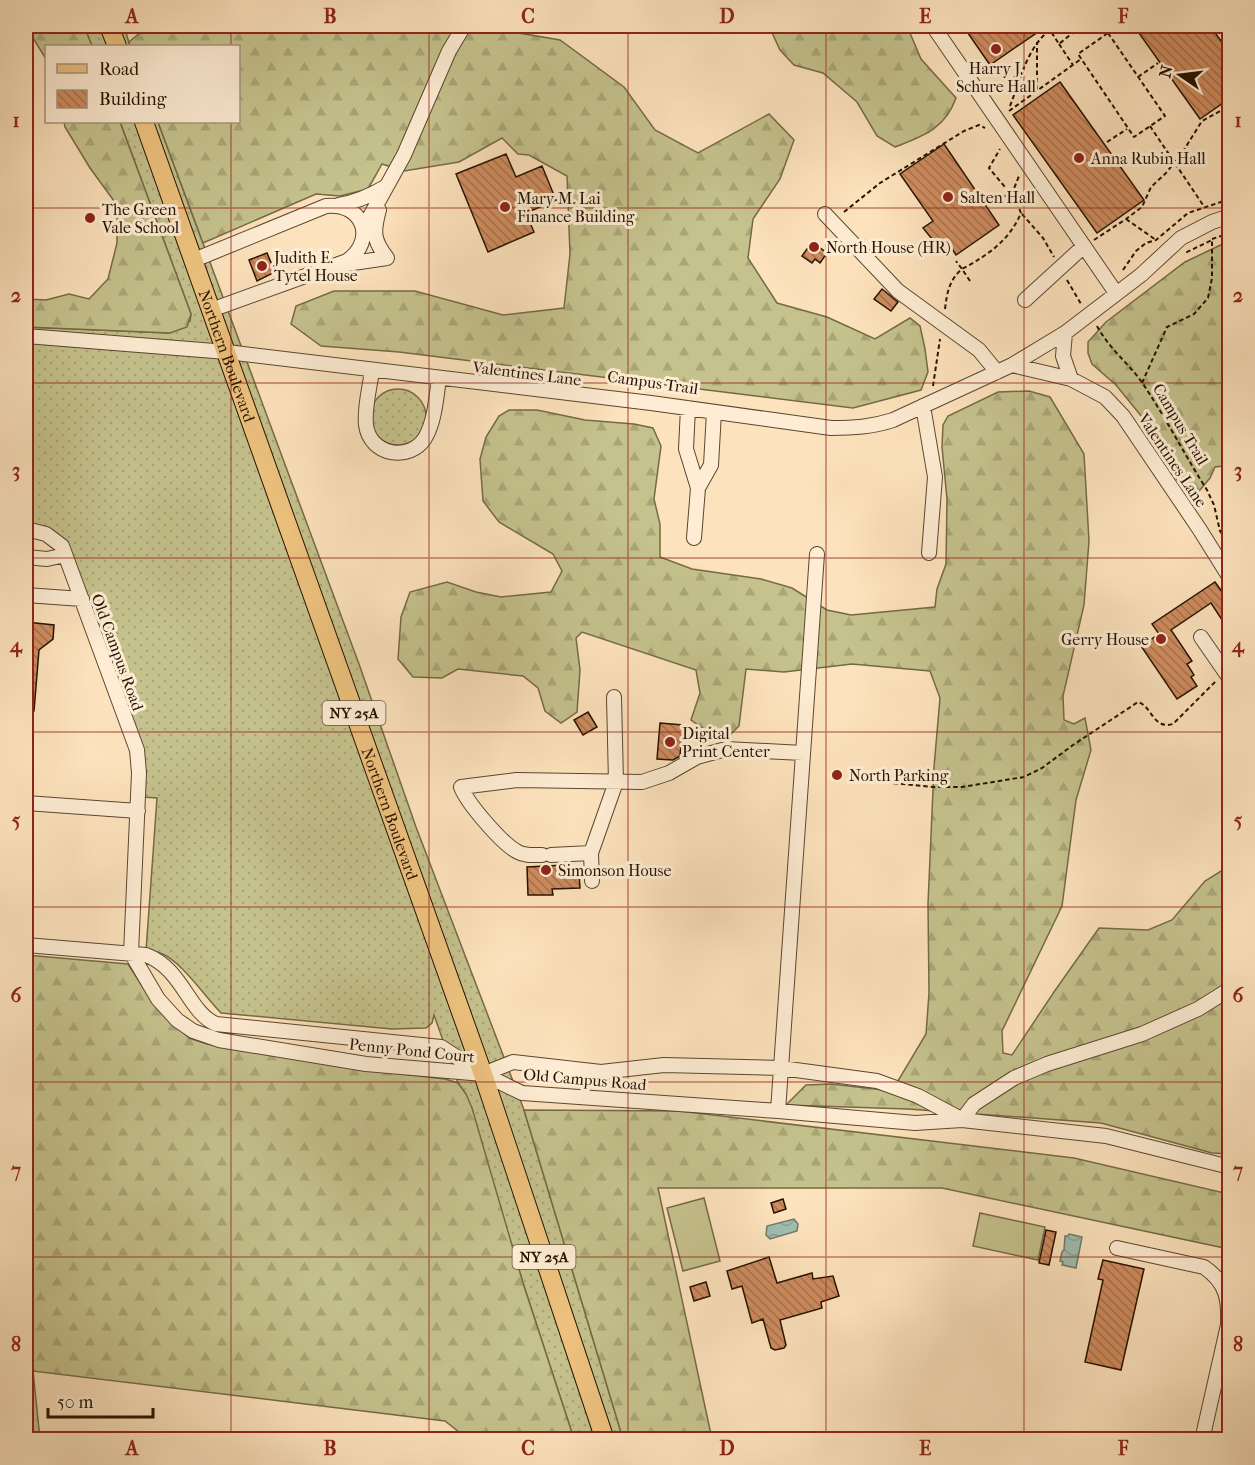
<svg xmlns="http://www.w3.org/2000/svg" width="1255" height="1465" viewBox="0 0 1255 1465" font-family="'IM FELL French Canon',serif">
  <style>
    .grass { fill: url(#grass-dots); stroke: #756a46; stroke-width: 1.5 }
    .forest { fill: url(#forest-firs); stroke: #756a46; stroke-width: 1.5 }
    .garden { fill: #c5c28d; stroke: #756a46; stroke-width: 1.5 }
    .water { fill: url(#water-waves); stroke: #6e796a; stroke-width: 1.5 }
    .building { fill: url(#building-back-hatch); stroke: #251200; stroke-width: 1.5 }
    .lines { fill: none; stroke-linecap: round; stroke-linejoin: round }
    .minor-casing { stroke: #5b462f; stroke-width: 16 }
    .major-casing { stroke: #251200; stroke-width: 20 }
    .path { stroke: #251200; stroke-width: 2; stroke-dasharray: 4.5 3; stroke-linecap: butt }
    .minor { stroke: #feedd4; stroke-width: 14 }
    .major { stroke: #eec27e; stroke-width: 18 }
    .grid { fill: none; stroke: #8f2418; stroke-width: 1.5; stroke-opacity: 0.55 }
    .poi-dot { fill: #8f2418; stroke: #feedd4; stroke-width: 2 }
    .labels { text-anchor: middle; stroke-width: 6; stroke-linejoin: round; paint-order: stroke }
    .shield { fill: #feedd4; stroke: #665440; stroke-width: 1.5 }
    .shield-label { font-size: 15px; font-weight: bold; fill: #251200 }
    .poi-label { font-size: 16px; fill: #251200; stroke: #feedd4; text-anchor: start }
    .street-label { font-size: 16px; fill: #251200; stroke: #feedd4 }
    .neatline { fill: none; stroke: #8f2418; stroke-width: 2 }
    .grid-label { font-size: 20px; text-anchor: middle; font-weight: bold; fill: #8f2418 }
  </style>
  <defs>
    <pattern id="grass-dots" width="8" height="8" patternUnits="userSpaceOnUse" patternTransform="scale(1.5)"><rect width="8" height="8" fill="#c5c28d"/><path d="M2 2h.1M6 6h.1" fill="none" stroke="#a9a678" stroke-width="1.8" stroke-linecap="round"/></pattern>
    <pattern id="forest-firs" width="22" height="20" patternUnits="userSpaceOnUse" patternTransform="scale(1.5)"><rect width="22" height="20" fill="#c5c28d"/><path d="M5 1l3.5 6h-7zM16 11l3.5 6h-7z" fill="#a9a678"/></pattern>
    <pattern id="water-waves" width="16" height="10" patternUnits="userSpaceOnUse" patternTransform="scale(1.5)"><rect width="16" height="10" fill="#9fbeb1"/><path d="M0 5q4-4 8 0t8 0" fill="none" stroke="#89a296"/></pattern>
    <pattern id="building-back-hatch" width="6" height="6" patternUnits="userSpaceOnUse" patternTransform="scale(1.5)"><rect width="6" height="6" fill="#cf8c5f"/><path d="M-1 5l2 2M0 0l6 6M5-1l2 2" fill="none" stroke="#a8714c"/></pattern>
  </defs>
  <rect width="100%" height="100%" fill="#fde3bd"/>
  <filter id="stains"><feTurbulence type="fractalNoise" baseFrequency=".00333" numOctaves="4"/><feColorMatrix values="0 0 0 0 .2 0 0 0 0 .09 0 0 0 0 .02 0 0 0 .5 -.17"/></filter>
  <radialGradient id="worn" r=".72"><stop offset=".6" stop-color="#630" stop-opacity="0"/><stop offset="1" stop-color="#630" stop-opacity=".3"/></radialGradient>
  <!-- grass -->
  <path class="grass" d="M84,26H124L130,46H92Z
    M120,122H158L359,664L416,827L524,1110L623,1439H574L523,1283L466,1094L458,1083L434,1015L432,1023L426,1028L392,1029L221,1013C205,997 181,960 160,953C156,952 150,952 146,951L157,798L142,797L143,761L63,545L26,527V327L170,333L190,321L191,314Z
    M370 417a28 28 0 1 1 56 0a28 28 0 1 1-56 0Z"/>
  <!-- forest -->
  <path class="forest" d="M30,26H84L92,46H46V59L33,38Z
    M148,26H478L560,40L624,87L655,130L698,153L769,114L794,140L780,179L753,219L748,258L777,303L827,317L875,339L910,318L920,326L925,349L928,372L921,390L853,408L399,352L321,346L291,324L296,306L334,291H415L503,315L564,308L570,254L567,176L529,155L518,154L502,138L459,162L404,171L382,164L368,189L340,196L316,194L203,243L158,122H238V46H130L129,42Z
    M769,26H907L921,59L956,98C945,129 923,136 895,147L877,136L857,102L823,73L794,65L780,50Z
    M64,122H120L191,314L187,327L170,333L26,327V299L46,300L69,294L89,299L108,279L117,243V205L90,168L65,127Z
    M1229,241V471L1223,466L1215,467L1210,478L1194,497L1182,489L1142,417L1116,385L1092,364L1088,353V342L1106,322L1185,262Z
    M1029,391L1050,397L1084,454L1089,541L1084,605L1063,696L1064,720L1074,724L1085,718L1091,750L1076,800L1062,906L1002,1031L1003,1053L1012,1055L1054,992L1099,928L1148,930L1172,920L1205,881L1229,866V1154L1212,1153L1101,1123L908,1109L786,1105L806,1085L831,1084L892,1091L926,1034L929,993L928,904L934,767L940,698L930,671L852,664L784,672L746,669L739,726L731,734L708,732L691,720L700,693L696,670L582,632L576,638L580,670L577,712L561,723L545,711L538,688L523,676L458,669L442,678L413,677L398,659L401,617L410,592L447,582L476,592L501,597L551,592L562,571L553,554L499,522L483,501L480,459L486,437L499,416L509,410H537L585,420L634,424L653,428L661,446L654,499L660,524V557L692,569L761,579L792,588L827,610L851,615L935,607L937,589L946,564L947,499L942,447L943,425L948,416L998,392Z
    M26,955L128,964L153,1003L189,1038L207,1044L393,1073L445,1079L458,1083L466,1094L472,1108L523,1283L574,1439H468L445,1421L33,1371L40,1439H26Z
    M524,1110L679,1111L1074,1158L1229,1194V1249L942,1188H658L712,1439H623Z"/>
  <!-- garden -->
  <path class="garden" d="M704,1198L720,1261L683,1271L667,1208Z
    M980,1213L1045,1227L1038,1260L973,1246Z"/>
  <!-- water -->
  <path class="water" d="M794,1219L798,1224L797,1231L770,1239L766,1235L767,1226Z
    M1069,1234L1082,1237L1076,1268L1062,1265L1063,1262L1060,1261L1062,1252L1064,1250L1065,1236H1068Z"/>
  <!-- building -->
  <path class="building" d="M963,26H1029L1035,34L990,65Z
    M1134,26H1210L1230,53V98L1200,119Z
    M1060,82L1144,200L1097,233L1013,115Z
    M944,144L999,225L956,255L949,244L941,250L923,228L933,221L900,174Z
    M506,154L516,177L542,166L556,200L526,213L534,232L488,252L456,174Z
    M812,242L827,253L820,263L815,259L812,263L802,256Z
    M267,253L275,272L257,281L249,260Z
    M882,289L898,302L891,311L874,299Z
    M1215,582L1230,603V632L1211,603L1171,630L1192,661L1187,664L1194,675L1191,677L1197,686L1177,699L1141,646L1159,634L1152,624Z
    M26,622L54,625L53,639L39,650L34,711L26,710Z
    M588,712L597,727L583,735L574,720Z
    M660,723L683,725L680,756L673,760L657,759Z
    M565,865V873H579L580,888L552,889L553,895H528L527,867Z
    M783,1199L786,1209L774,1213L771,1203Z
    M1046,1230L1056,1232L1049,1265L1039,1263Z
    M769,1257L777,1283L812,1273L813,1279L833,1276L839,1296L821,1302L822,1308L780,1320L786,1345L784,1348L775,1350L771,1348L763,1319L752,1323L742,1286L732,1289L727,1271Z
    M1103,1260L1144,1269L1121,1370L1085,1362L1103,1280L1098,1279Z
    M706,1282L710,1296L694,1301L690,1287Z"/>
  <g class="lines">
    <!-- minor casing -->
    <g class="minor-casing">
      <path id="minor" d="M933,26L1116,293
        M339,205C356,202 370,196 385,187
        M379,210C373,232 373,240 387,258
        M825,214L898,291L979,350L997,372
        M363,229L404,155L449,51L464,26
        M194,260L326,206C363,202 377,240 347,261L211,310
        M346,264L387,258
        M1025,300L1084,246
        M1065,333L1063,356L1071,379
        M26,336L227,352L651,403L831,428C853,428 872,427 893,420L1012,365L1065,333L1141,275L1181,238L1212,222L1230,216
        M1012,365L1071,379L1105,397L1123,416L1200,530L1230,578
        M372,370C370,387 364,408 366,425C370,456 410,462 425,438C435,421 436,398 439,379
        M923,406L935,477L929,553
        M688,408L686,449L698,488L694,538
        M698,488L711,465L714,412
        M26,529L46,534L62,546L137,750L139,773L131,953
        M26,557L47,559L65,555
        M26,595L82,599
        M1201,637L1230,679
        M26,803L138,811
        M591,853L592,881
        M542,855C533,855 525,856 518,852C503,845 467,803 461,787L517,780L642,782L669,773L697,757L726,749L803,753
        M551,855L591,853L616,782L614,697
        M26,945L146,955C183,969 188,1012 216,1024L441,1047L483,1074L366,1064L219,1040L193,1031L177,1020L158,999L131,953
        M483,1074L522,1093L778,1111L915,1123L962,1120L1106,1136L1230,1167
        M483,1074L513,1062L601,1072L664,1065L781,1068L877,1081L918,1096L961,1119
        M778,1111L817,554
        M962,1120L974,1104L1014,1078L1047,1064L1142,1034L1198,1009L1230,989
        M1117,1248L1204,1267C1227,1283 1229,1299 1228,1325L1202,1440"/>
    </g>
    <!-- major casing -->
    <g class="major-casing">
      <g id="major">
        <path d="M109,26L117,46"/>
        <path id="s1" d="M144,122L483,1074L605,1440"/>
      </g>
    </g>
    <!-- path -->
    <path class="path" d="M1108,33L1165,116L1134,137L1078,54Z
      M1059,44L1073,65
      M1138,77L1158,63
      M1037,90V42
      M1010,106C1020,81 1027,47 1050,30L1059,44L1081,26
      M1009,111L1081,59
      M1150,126L1205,208
      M1107,142L1127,129
      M992,205L1010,193L989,168L1000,149
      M844,212L880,183L964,131L979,125L985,128
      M1022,214L1043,238L1054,257
      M1126,219L1156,240
      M1212,239L1230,233
      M1094,240L1126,219L1142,207L1151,187L1166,173L1182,153L1202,121L1224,109L1230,112
      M1123,270L1136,251L1146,243L1156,240L1188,213L1230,199
      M1067,280L1081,304
      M970,281L962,269C988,255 1009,241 1021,213L1017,203L1010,193L1013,191L1019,176
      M945,309C947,293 949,280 962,269L956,261
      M1097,326C1108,347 1127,362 1141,381C1165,416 1184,454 1207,490L1214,505L1220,531L1226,539H1230
      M1142,383L1167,327L1194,314L1208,298L1212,278V240L1185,253
      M933,386L940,339
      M871,781L934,787H962L1024,777L1042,768L1073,745L1138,702C1152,706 1153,730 1173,724L1216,681"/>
    <!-- minor -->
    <use href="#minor" class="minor"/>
    <!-- major -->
    <use href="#major" class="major"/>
  </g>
  <!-- grid -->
  <path class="grid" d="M231,26V46M429,26V1440M628,26V1440M826,26V1440M1024,26V1440M231,122V1440M26,208H1230M26,383H1230M26,558H1230M26,732H1230M26,907H1230M26,1082H1230M26,1257H1230"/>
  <!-- markers -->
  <g class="poi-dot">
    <circle cx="996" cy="49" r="6"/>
    <circle cx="1079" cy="158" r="6"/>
    <circle cx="948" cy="197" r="6"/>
    <circle cx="505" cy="207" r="6"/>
    <circle cx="90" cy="218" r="6"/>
    <circle cx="814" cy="247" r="6"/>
    <circle cx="262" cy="266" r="6"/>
    <circle cx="1161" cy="639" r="6"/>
    <circle cx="670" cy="742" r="6"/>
    <circle cx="837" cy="775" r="6"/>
    <circle cx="546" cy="870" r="6"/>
  </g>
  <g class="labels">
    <!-- shield labels -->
    <g class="shield">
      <rect x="322.5" y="701" width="63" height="24" rx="4.5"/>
      <rect x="512.5" y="1245" width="63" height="24" rx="4.5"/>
    </g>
    <g class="shield-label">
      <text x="354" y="718">NY 25A</text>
      <text x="544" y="1262">NY 25A</text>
    </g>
    <!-- poi labels -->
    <g class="poi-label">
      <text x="996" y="74" text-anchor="middle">Harry J.<tspan x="996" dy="18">Schure Hall</tspan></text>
      <text x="1091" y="164">Anna Rubin Hall</text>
      <text x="960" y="203">Salten Hall</text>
      <text x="517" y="204">Mary M. Lai<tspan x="517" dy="18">Finance Building</tspan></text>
      <text x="102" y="215">The Green<tspan x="102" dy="18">Vale School</tspan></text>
      <text x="826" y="253">North House (HR)</text>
      <text x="274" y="263">Judith E.<tspan x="274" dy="18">Tytel House</tspan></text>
      <text x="1149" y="645" text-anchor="end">Gerry House</text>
      <text x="682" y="739">Digital<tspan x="682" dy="18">Print Center</tspan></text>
      <text x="849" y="781">North Parking</text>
      <text x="558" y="876">Simonson House</text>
    </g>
    <!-- street labels -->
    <g class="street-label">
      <text dy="6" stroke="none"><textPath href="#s1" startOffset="248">Northern Boulevard</textPath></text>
      <text transform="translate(527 373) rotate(7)" y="6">Valentines Lane</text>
      <text transform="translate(653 382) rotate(8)" y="6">Campus Trail</text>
      <text transform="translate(1181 424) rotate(59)" y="6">Campus Trail</text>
      <text transform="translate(1173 460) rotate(56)" y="6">Valentines Lane</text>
      <text transform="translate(118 652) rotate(70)" y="6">Old Campus Road</text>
      <text dy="6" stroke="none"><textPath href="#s1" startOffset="734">Northern Boulevard</textPath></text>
      <text transform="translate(412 1050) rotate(6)" y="6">Penny Pond Court</text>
      <text transform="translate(585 1079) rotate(5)" y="6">Old Campus Road</text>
    </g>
  </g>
  <!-- margin -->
  <rect width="1255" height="1465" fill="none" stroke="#fde3bd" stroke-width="66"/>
  <!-- legend -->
  <rect x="45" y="45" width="195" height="78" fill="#feedd4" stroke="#a7957f" stroke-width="1.5"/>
  <rect x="57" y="64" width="30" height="9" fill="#eec27e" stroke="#a7957f" stroke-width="1.5"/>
  <text x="99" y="75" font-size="18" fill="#251200">Road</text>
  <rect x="57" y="90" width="30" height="18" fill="url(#building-back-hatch)" stroke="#a7957f" stroke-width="1.5"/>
  <text x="99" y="105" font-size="18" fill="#251200">Building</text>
  <!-- north arrow -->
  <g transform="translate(1180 75) rotate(284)" stroke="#feedd4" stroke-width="4.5" paint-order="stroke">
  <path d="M0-4.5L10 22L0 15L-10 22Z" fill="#251200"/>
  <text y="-9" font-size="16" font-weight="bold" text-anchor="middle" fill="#251200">N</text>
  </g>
  <!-- scale -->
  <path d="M48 1408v9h105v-9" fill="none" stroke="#251200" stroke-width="3"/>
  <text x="57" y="1408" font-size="18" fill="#251200" stroke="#feedd4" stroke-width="4.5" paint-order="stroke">50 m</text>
  <rect x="33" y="33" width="1189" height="1399" class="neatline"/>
  <g class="grid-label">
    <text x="132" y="23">A</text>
    <text x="330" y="23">B</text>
    <text x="528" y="23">C</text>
    <text x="727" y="23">D</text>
    <text x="925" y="23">E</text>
    <text x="1123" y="23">F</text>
    <text x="16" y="127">1</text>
    <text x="1238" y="127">1</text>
    <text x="16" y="302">2</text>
    <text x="1238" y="302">2</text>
    <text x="16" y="477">3</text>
    <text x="1238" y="477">3</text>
    <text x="16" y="652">4</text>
    <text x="1238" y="652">4</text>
    <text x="16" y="827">5</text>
    <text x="1238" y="827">5</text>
    <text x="16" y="1002">6</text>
    <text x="1238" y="1002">6</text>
    <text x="16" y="1177">7</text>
    <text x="1238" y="1177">7</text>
    <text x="16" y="1351">8</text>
    <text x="1238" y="1351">8</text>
    <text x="132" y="1455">A</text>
    <text x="330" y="1455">B</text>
    <text x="528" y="1455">C</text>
    <text x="727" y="1455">D</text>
    <text x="925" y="1455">E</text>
    <text x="1123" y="1455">F</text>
  </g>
  <rect width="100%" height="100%" filter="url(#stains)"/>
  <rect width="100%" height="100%" fill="url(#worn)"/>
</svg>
